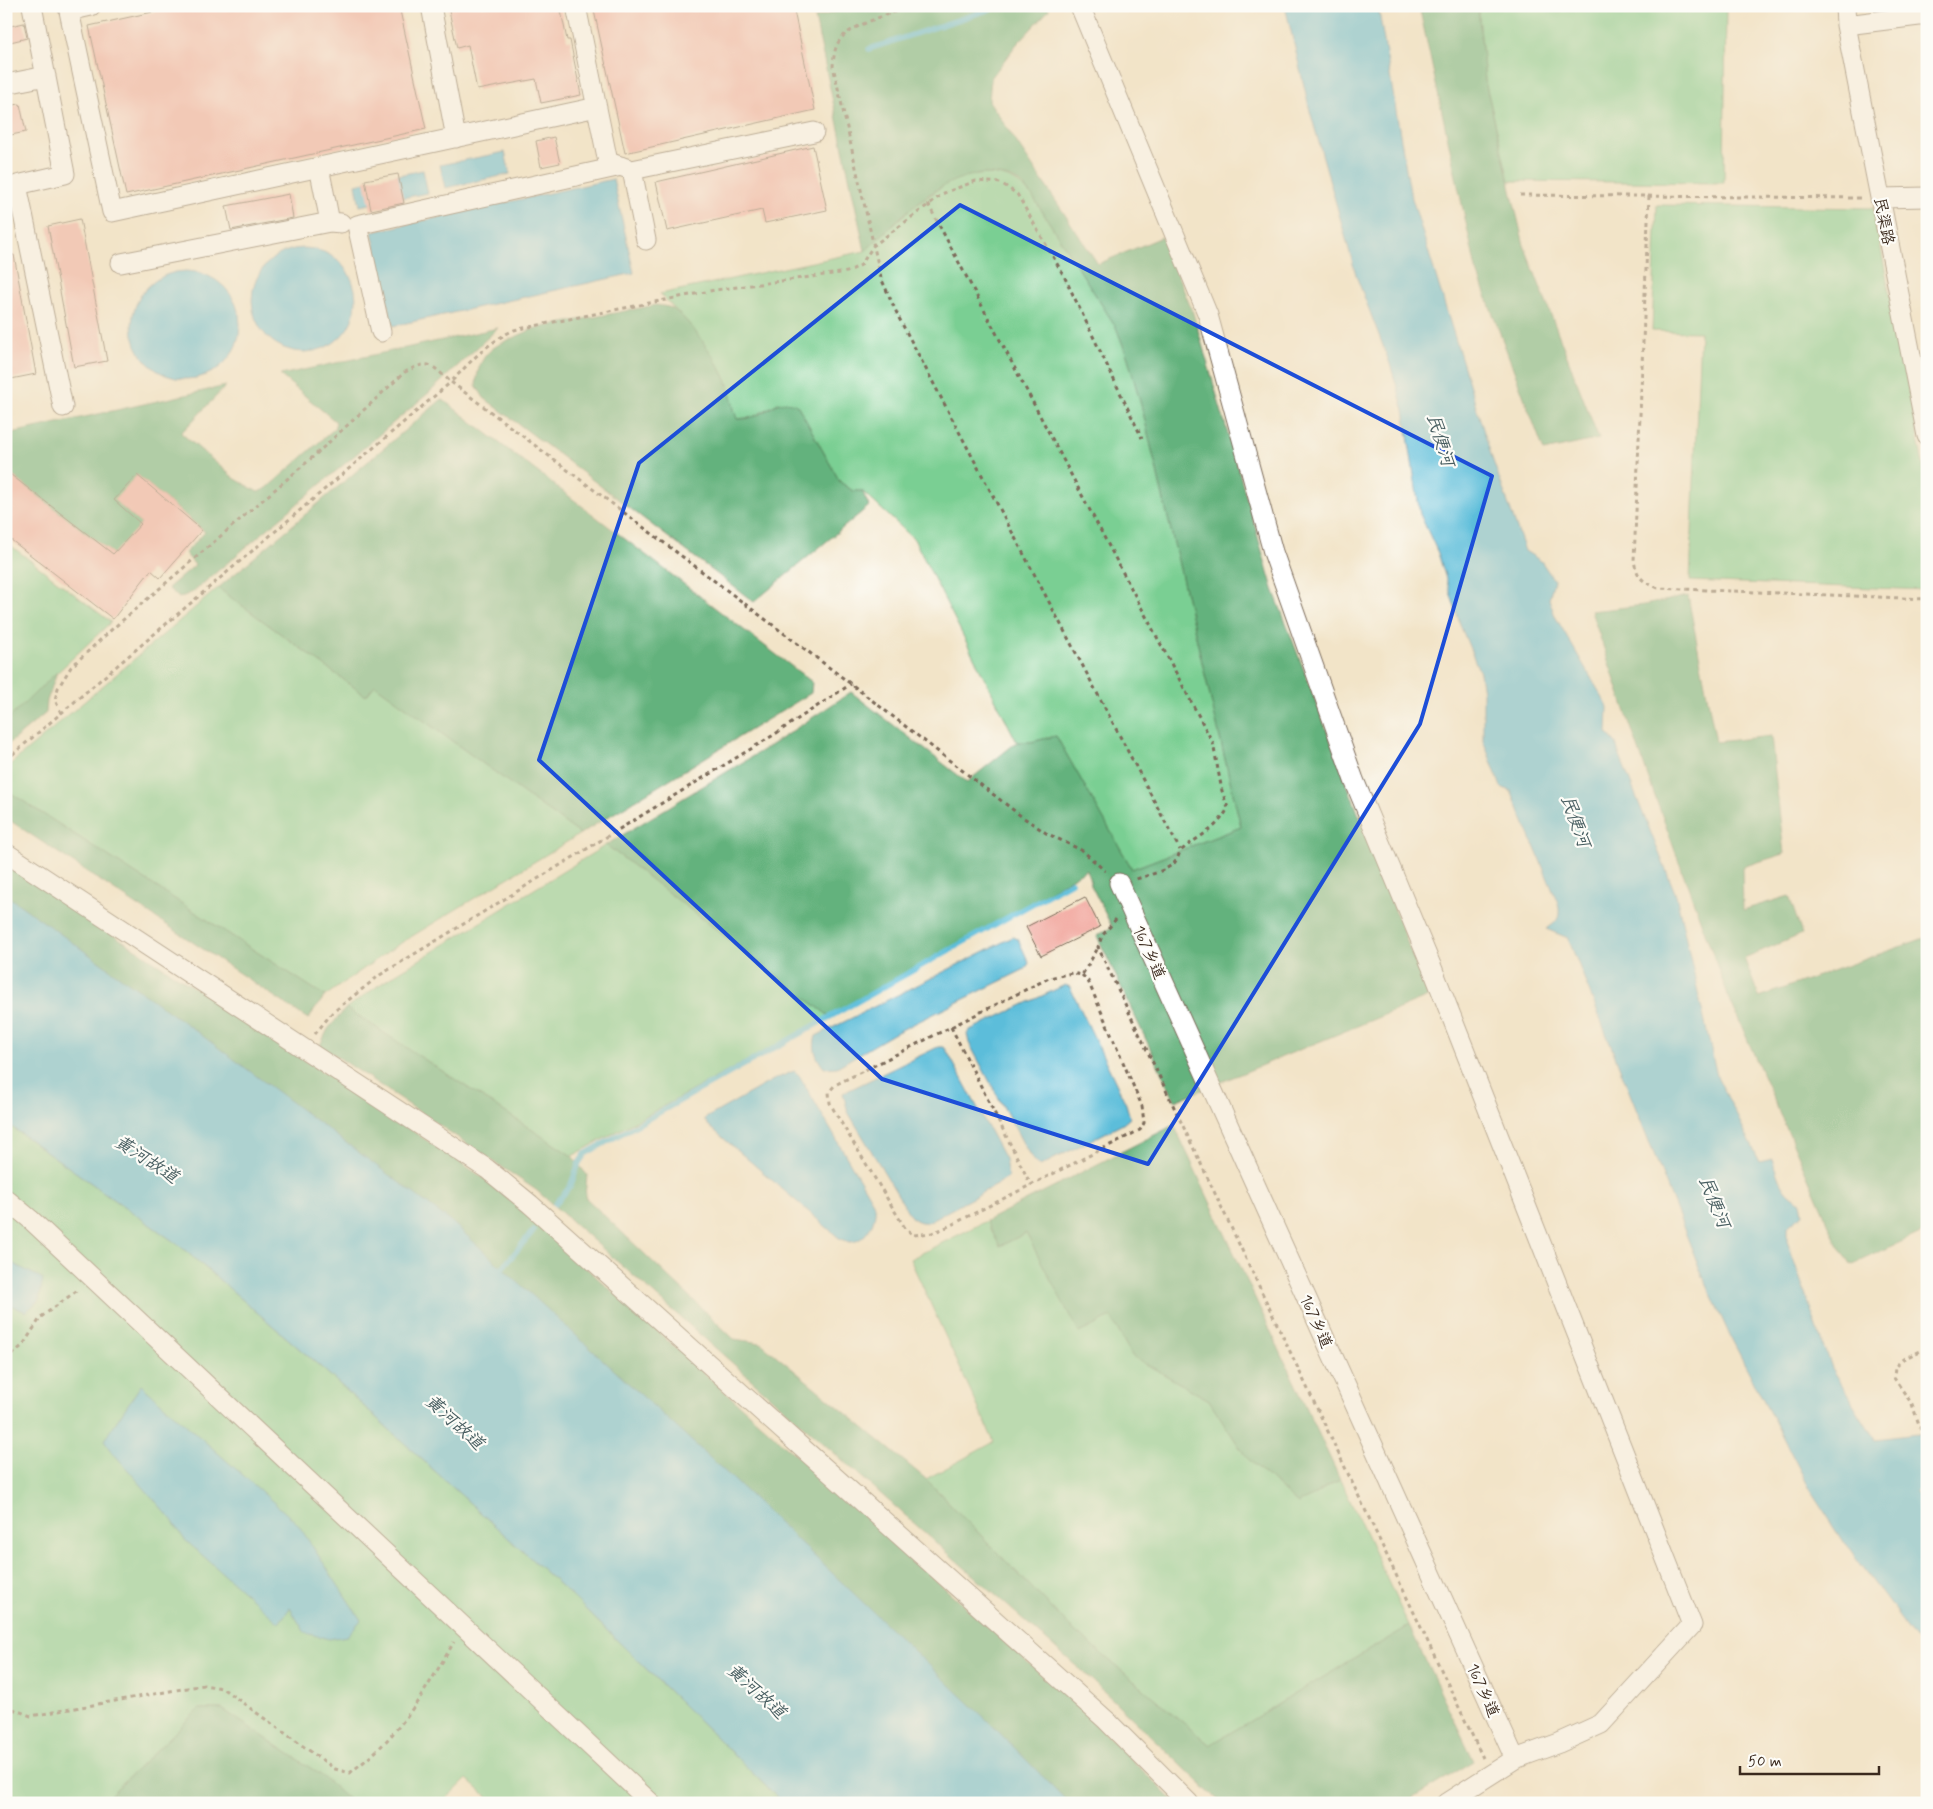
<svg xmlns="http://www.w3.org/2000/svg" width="1933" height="1809" viewBox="0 0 1933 1809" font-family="Mynerve,'LXGW WenKai TC',sans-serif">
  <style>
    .green { fill: #7acf93; stroke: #5a7c58 }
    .forest { fill: #63b27d; stroke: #4f6e4e }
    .water { fill: #5cbdda; stroke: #4c747c }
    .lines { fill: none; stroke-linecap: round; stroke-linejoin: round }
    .stream { stroke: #5cbdda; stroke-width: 5.5 }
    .river { stroke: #5cbdda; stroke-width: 34 }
    .building { fill: #f2a9a0 }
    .minor-casing { stroke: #7b6b5a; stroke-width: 21 }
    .path { stroke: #7b6b5a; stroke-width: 3; stroke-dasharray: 4 4; stroke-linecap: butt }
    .minor { stroke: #fff; stroke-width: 19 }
    .marked { fill: none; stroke: #1d4ed8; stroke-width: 4; stroke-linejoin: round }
    .labels { text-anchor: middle; stroke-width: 4.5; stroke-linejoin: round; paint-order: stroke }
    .street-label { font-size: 16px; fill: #3b2a1e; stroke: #fdfcf7 }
    .water-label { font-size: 18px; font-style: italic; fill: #475d60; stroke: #fdfcf7 }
  </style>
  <rect width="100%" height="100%" fill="#fdfcf7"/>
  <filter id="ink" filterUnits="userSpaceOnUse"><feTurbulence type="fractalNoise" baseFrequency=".02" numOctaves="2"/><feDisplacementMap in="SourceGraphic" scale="10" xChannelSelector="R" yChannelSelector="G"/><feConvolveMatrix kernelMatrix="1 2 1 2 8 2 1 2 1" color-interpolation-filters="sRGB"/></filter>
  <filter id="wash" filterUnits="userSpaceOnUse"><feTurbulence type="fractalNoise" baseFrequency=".0096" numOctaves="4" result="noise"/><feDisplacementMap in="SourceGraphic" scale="20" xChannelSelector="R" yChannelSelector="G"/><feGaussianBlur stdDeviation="1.12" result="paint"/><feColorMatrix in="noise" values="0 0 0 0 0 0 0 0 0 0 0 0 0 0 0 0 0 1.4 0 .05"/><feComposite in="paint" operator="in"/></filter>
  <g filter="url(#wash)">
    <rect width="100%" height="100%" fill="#f2e4c8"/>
    <!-- green -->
    <path class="green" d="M1478,6H1726L1724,183L1509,181L1485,81Z
      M990,174C1011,177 1018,181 1033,197L1116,327L1128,358L1143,412L1241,827L1132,869L1056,736L1031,742H1017L914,539L862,491H853L840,482L798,406L778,403L753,417L737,419L732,407L728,384L693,328L660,294L865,251L908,211L946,184L964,176Z
      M1657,205L1873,208L1927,485V590L1690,581L1700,332L1652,331Z
      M6,542L111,622L6,721Z
      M218,588L366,696L375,685L580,834L396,946L325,996L6,790V768Z
      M606,845L829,1016L572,1156L346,1008L388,979Z
      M6,1123L180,1246L323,1369L574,1598L783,1803H494L467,1779L442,1803H352L321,1775L222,1709H199L102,1803H6Z
      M986,1221L1000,1246L1026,1233L1079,1332L1111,1317L1132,1356L1209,1400L1246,1457L1298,1504L1340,1479L1409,1626L1210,1745L1071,1628L926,1479L994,1442L910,1259Z"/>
    <!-- forest -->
    <path class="forest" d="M854,6H1048L1049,10L1016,45L991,78L989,101L1098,264L1162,237L1193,313L1273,589L1428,997L1175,1101L1097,936L1112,927L1091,885L1087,869L968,939L829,1016L606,845L771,745L851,692L967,782L1017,742H1031L1056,736L1132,869L1241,827L1143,412L1128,358L1116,327L1033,197C1029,193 1025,187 1020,183C1013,178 1006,176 998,175C946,166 899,219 865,251L815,18Z
      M1419,6H1478L1485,81L1524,245L1599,439L1544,451L1476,269Z
      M656,305C661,306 667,306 671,308C687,315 724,369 728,385C732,397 733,408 737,419C742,419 748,419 753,417C772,411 778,395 798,406L840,482L853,491H862L869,506L754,602L484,398L476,385C477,377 478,368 482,361C492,342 515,339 532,329Z
      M498,328L431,391L193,592L179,598L168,588L195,565L185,553L205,532L137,475L114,500L141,524L114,555L6,471V433L7,434L226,386L181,433L234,478L258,492L267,488L334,429L336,422L280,375Z
      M442,399L812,682L811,693L580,834L375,685L366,696L218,588Z
      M1688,596L1716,742L1771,736L1784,854L1742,867L1743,910L1789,896L1802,934L1744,958L1759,997L1927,937V1230L1851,1265L1835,1239L1727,993L1653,791L1591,611L1644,605Z
      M57,672L47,701L46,713L6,746V721Z
      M6,790L325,996L308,1019L6,818Z
      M6,864L490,1182L1078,1707L1176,1803H1066L6,896Z
      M346,1008L572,1156L587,1175L585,1197L734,1339L761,1343L926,1479L1071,1628L1210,1745L1409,1626L1474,1761L1405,1803H1221L1093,1681L536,1190L320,1045L328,1029Z
      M1174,1125L1340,1479L1298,1504L1246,1457L1209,1400L1132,1356L1111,1317L1079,1333L1026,1233L1000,1246L986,1221Z
      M199,1709H222L321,1775L352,1803H102Z"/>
    <!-- water -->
    <path class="water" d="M1285,6H1378L1410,192L1492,458L1525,551L1541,561L1554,580L1549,599L1555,616L1608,707L1607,733L1616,743L1619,754L1676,895L1717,1076L1760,1162L1772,1159C1779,1180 1781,1192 1801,1202L1803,1214L1787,1227V1241L1831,1368L1875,1439L1927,1433V1463L1895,1467L1927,1508V1655L1846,1545L1811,1491L1730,1336L1701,1272L1568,938L1546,929C1558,922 1561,917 1558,903L1511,791L1501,787L1483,740V693L1480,673L1461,627L1438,553L1420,514L1404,410L1390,364L1357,278L1310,111Z
      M505,152L510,174L445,188L440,165Z
      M423,170L428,193L360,206L356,184Z
      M613,179L634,273L393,326L372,232Z
      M252 300a52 52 0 1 1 104 0a52 52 0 1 1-104 0Z
      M132 325a54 54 0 1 1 108 0a54 54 0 1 1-108 0Z
      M6,895L192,1028L452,1222L731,1477L987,1720L1069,1803H783L574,1598L323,1369L180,1246L6,1123Z
      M1013,937L1018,939L1029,963L1025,969L895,1033L837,1067L824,1068C816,1058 812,1048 816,1036Z
      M1065,985L1070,987L1126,1104L1130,1118L1123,1124L1040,1166L1034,1162L1025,1147L969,1043L967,1034L970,1030Z
      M938,1047H944L947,1051L1005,1159L1008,1177L998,1184L928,1222C920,1223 917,1221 911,1217L848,1112L843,1093Z
      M794,1071L799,1075L875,1206C877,1219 867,1241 851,1242C847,1242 843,1239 839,1238L708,1125L704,1119L773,1080Z
      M6,1260L43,1279L39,1300L26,1312L6,1303Z
      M141,1385L297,1523L361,1620L347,1636L329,1639L305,1633L290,1608L279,1623L184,1539L172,1520L114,1454L104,1440Z"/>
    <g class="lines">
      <!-- stream -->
      <path class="stream" d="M869,49L1000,6
        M555,1204L570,1187L579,1163L585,1154L1071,882
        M498,1273L534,1230"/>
      <!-- river -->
      <path class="river" d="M1859,1495L1927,1469"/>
    </g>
    <g id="blocks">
      <!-- building -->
      <path class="building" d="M180,6H399L426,129L126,195L89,26Z
        M448,6H560L567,40H570L581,95L541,103L536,79L477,90L468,45L457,48Z
        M593,6H793L815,110L625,153Z
        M24,23L27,38L6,43V27Z
        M20,104L26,132L6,136V106Z
        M554,137L560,163L541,167L536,141Z
        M813,146L827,210L765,223L762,210L667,231L656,182Z
        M398,174L404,203L371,210L365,180Z
        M289,194L293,218L231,230L226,206Z
        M80,219L107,361L74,367L48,226Z
        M14,255L36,374L6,380V256Z
        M6,471L113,554L141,524L114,500L137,475L202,530L160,578L151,570L113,619L6,536Z
        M1085,897L1100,927L1041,956L1026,927Z"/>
    </g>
  </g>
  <g filter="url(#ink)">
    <use href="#blocks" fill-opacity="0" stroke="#7b6b5a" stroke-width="1"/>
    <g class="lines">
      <!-- minor casing -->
      <g class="minor-casing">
        <path id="minor" d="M32,6L65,174L17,185L63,407
          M91,6L69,11L112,212L597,107
          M431,6L456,138
          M576,6L608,162L632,170L646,240
          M1080,6L1208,315L1273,552L1354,780L1433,970L1692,1625L1601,1724L1559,1743L1515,1759L1446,1803
          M1845,6L1846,25L1927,436
          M1846,25L1927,15
          M6,84L46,76
          M319,167L330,222L341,223
          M632,170L814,132
          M1880,198L1927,197
          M121,263L330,222
          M381,332L357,225L621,166
          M6,853L487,1169L530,1204L1106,1720L1189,1803
          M1119,883L1515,1759
          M6,1199L30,1219L651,1803"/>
      </g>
      <!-- path -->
      <path class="path" d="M911,6C895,12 848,26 840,40C834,48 834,57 833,66L881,278L899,318L1180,850
        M1520,195L1862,198
        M1649,196L1634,561C1638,579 1642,581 1658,588L1927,599
        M928,204L1213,743L1222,791L1228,808C1216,831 1201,834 1183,849C1178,852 1179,858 1175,862C1169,870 1146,876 1136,879
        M61,713L55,700L58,688L71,667L110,631L314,456L405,372C430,359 430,364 451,382C470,362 488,342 514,330L715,290L847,272L861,265L873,246L944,193L976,181L1001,183L1017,194L1064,276L1142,438
        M6,760L451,382L851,684L1021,816L1046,833L1083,851L1105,871
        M1116,919L1102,936L1098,947L1483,1758
        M1082,975L1088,981L1142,1106L1144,1123L1140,1130L947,1227L932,1233L913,1235L905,1228L836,1114L830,1103L829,1092L835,1085L1049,978L1072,973L1082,975L1098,948
        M951,1027L1031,1185
        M315,1034L332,1013L380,975L772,736L851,684
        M1927,1348L1903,1359L1895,1367L1894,1378L1912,1404L1927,1448
        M6,1360L23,1345L41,1317L79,1289
        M6,1704L13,1709L31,1716L204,1685L222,1688L335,1769L350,1773C358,1766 367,1760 374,1753C408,1722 431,1681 454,1642"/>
      <!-- minor -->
      <use href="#minor" class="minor"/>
    </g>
  </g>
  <!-- marked area -->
  <path d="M0 0H1933V1809H0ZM960,205L1492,476L1420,724L1148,1164L882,1079L539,760L639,463Z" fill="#f2e4c8" fill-opacity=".55" fill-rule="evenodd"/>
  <path class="marked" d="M960,205L1492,476L1420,724L1148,1164L882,1079L539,760L639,463Z"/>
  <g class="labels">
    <!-- street labels -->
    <g class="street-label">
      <text transform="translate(1885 221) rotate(79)" y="6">民渠路</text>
      <text transform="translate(1150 952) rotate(66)" y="6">167乡道</text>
      <text transform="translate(1317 1321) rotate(66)" y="6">167乡道</text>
      <text transform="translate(1484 1690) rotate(66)" y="6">167乡道</text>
    </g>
    <!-- water labels -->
    <g class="water-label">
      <text transform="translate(1441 440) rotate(73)" y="6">民便河</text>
      <text transform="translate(1576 821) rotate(70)" y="6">民便河</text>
      <text transform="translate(147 1159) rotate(33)" y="6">黄河故道</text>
      <text transform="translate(1715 1202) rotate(68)" y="6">民便河</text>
      <text transform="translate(455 1422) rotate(42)" y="6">黄河故道</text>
      <text transform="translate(757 1691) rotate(42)" y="6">黄河故道</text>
    </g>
  </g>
  <!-- margin -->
  <rect width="1933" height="1809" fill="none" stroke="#fdfcf7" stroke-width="25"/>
  <!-- scale -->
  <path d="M1740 1766v8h139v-8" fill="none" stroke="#3b2a1e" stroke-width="2.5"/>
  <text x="1748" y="1766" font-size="15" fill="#3b2a1e" stroke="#fdfcf7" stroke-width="4" paint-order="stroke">50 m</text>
</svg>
